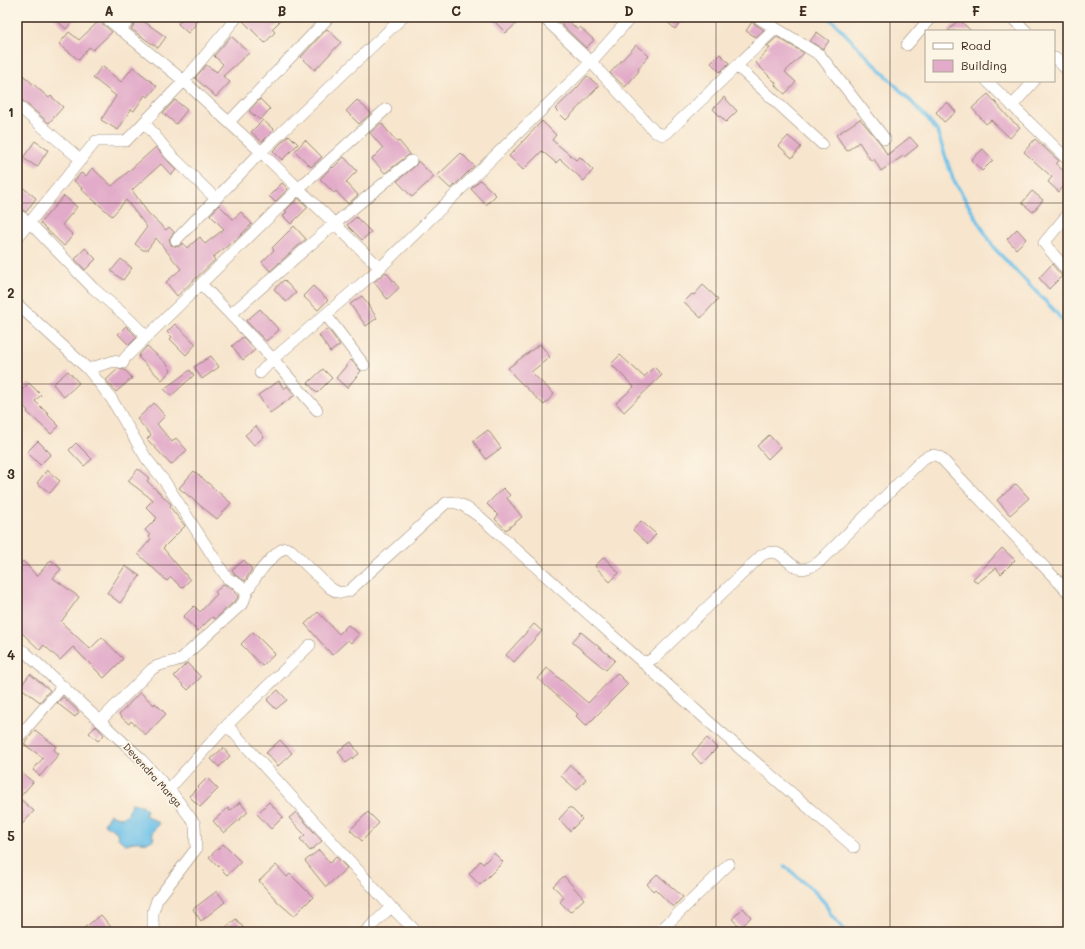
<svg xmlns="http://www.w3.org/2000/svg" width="1085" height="949" viewBox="0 0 1085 949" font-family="Mali,sans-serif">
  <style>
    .water { fill: #6dc1e9; stroke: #547684 }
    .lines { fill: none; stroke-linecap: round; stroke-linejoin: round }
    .stream { stroke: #6dc1e9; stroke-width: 3.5 }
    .building { fill: #e2abc9 }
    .minor-casing { stroke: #998876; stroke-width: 12 }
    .minor { stroke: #fff; stroke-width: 11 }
    .grid { fill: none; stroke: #3b2a1e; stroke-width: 1; stroke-opacity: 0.55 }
    .labels { text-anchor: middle; stroke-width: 4; stroke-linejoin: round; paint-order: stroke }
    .street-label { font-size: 10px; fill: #3b2a1e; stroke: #fcf5e5 }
    .neatline { fill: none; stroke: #3b2a1e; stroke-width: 1.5 }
    .grid-label { font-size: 13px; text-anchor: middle; font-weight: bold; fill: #3b2a1e }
  </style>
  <rect width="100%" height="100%" fill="#fcf5e5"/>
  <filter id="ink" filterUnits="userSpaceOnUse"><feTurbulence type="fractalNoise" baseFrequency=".025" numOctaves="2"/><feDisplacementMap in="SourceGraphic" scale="8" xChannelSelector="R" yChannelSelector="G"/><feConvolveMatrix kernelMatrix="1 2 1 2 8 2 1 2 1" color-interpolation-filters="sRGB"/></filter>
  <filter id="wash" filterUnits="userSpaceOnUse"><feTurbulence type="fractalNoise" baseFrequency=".012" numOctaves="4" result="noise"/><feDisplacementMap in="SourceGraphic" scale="16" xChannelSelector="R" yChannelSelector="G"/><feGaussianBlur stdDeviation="0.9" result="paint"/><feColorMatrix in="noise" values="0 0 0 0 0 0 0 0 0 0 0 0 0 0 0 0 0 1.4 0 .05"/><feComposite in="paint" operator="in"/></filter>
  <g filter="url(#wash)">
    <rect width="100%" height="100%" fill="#f7e5cd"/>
    <!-- water -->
    <path class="water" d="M131,803L141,805L147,810L145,815L159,823L152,833L154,839C145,845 143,841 135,842C131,842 129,844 125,844L118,838L117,832L104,824L110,814L121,818L128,814Z"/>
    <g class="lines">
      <!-- stream -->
      <path class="stream" d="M829,17L928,119L937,131L953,179L994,248L1052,308L1068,327
        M785,866L815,892L825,903L831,915L846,932"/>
    </g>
    <g id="blocks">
      <!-- building -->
      <path class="building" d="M53,17H77L66,29Z
        M184,17H202L188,33L178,24Z
        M244,17H284L272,29L275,32L265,43L243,21Z
        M490,17H523L506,33Z
        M564,17L578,30L580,27L594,40L586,48L559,22Z
        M662,17H686L675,29Z
        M139,18L166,37L158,48L131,29Z
        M959,19L971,31H948Z
        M99,21L112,32L93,50L89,47L79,60L59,44L69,32L79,40Z
        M752,22L764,30L756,37L746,31Z
        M327,29L341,42L315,70L301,57Z
        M817,32L829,41L823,49L810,41Z
        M231,36L249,53L223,76L230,82L216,97L195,78L206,65L217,72L223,64L214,56Z
        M777,37L804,53L785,72L796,82L785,94L775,85L776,83L756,63L770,48L767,46Z
        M636,45L649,56L638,69L639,71L625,87L610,73Z
        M720,54L729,63L720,72L711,63Z
        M102,66L121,82L133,67L157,86L148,97L145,95L134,111L131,109L118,130L101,120L116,96L93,78Z
        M17,70L49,98L51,96L63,107L49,123L22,100L17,98Z
        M587,76L599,86L566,120L555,109L577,88Z
        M988,94L1011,120L1020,127L1010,138L991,120L986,124L972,108Z
        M724,97L737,111L726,122L713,109Z
        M260,99L270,109L260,120L249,111Z
        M175,100L187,110L176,124L163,113Z
        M357,100L371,113L359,124L346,111Z
        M947,102L956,112L944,122L936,112Z
        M860,119L881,144L887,155L910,137L918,146L904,157L903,156L881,171L874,159L871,161L859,142L847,151L836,135Z
        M263,120L274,130L262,142L251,132Z
        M542,121L556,135L552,140L576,160L580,157L593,170L584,181L560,159L556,163L542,151L523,170L509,156Z
        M381,123L397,142L399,141L410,154L385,173L372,159L383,148L370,133Z
        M289,135L298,144L282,160L273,151Z
        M788,136L801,147L792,158L779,146Z
        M1035,139L1059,161L1056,164L1068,175V181L1059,192L1048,182L1052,177L1024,152Z
        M305,140L322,157L311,167L295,151Z
        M35,141L48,150L37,167L23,158Z
        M156,147L176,170L171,175L161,164L132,190L148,213L166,230L169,227L174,232L169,239L171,245L178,247L183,243L187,248L200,237L205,244L224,229L210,215L219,205L233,219L241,212L252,224L239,237L213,257L215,260L177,296L166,282L181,269L156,238L147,250H143L135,244L147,227L126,200L112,216L81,189L82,188L74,181L81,173L86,176L92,168L112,186Z
        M983,149L993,160L982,171L971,160Z
        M461,153L474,166L451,189L437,176Z
        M344,157L357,171L346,182L358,195L348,204L336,191L334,193L320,179L332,167L333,168Z
        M418,161L434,177L412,197L397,181L415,166Z
        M480,180L496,195L486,205L471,189Z
        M17,183L36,198L26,212L17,207Z
        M282,183L288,189L275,202L269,196Z
        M1032,191L1043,200L1033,212L1022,203Z
        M64,196L77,207L62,225L73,235L64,246L40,223Z
        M298,198L308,207L291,224L283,216L287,212L285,211Z
        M356,217L371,232L362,240L347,225Z
        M294,226L306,239L270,271L262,262L274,250L272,248Z
        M1017,229L1026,239L1016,249L1007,239Z
        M85,248L96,259L85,270L75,259Z
        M121,259L132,268L123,280L111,271Z
        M1052,264L1062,276L1049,289L1039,278Z
        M386,272L399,288L387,299L374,282Z
        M284,280L296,293L286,302L274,289Z
        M703,285L718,299L701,318L684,302L692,294L694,295Z
        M313,286L328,300L318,310L303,296Z
        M362,296L377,318L366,326L350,304Z
        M260,309L279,330L266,341L246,321Z
        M175,324L196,344L186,355L170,339L172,337L167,332Z
        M126,326L137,337L129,345L118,334Z
        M328,329L340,345L330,352L319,335Z
        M243,337L255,350L243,360L232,346Z
        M540,344L550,357L531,372L554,394L544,405L515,377L508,368Z
        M147,346L170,367L169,368L171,370L162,380L138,357L140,356L139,355Z
        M620,355L644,377L654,367L662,375L624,412L616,403L634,387L611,364Z
        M211,356L219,367L202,379L194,367Z
        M351,360L361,371L347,388L336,378Z
        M118,369L125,370L132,378L116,392L106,380Z
        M323,369L332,378L317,393L308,383Z
        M190,370L194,375L171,396L164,389Z
        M68,371L79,383L64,397L53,384Z
        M279,381L284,389L287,386L295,395L270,413L258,395Z
        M29,383L41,395L35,401L48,414V415L59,426L51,434L27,412L28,411L17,399V394Z
        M154,403L165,416L157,424L172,442L176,438L187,450L171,465L147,439L151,435L137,419Z
        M256,426L264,437L254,445L245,435Z
        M488,430L501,448L486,459L473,441Z
        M769,435L780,447L768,459L757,446Z
        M38,441L51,454L40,465L27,452Z
        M76,443L92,459L84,466L69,450Z
        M138,469L149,478L147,481L171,504L170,507L185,526L163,548L190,580L182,588L171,577L167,581L138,554L151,539L149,537L150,535L145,530L157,518L146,507L153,500L128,481Z
        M47,470L60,481L50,493L37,483Z
        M194,471L231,503L217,519L179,488Z
        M1016,484L1029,498L1010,515L997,500Z
        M503,488L510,495L507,498L522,517L506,530L495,519L498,515L487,504Z
        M641,521L656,534L648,544L633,530Z
        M1002,548L1015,560L1001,574L996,568L977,583L973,579Z
        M604,557L619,573L610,582L595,566Z
        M51,560L61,569L53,578L79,597L61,622L90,649L102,637L123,659L104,678L73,647L60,660L44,645L40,650L22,633L17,638V567L23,561L37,576Z
        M244,560L252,569L245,581L235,575L232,570Z
        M125,566L140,576L120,603L107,593Z
        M224,584L235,591L234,592L238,596L237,599L215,619L212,617L198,631L183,617L194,606L200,612L217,594L215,592Z
        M318,612L339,634L348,625L359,634L351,643L348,640L332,655L305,624Z
        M534,624L542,631L514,662L506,655Z
        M253,632L275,654L262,666L241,644Z
        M581,632L615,660L606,670L572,642Z
        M187,663L201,677L188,690L174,676Z
        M547,668L588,703L617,673L628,684L586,726L576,716L578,714L538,679Z
        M30,674L50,690L40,702L20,687Z
        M278,690L287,700L276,709L267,700Z
        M140,692L154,705L155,703L166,714L146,735L131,721L129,724L119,715Z
        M63,697L79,712L75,717L57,703Z
        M96,726L104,735L98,741L89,733Z
        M35,730L56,746L54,750L59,754L40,776L33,770L43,758L24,744Z
        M707,738L717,748L701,764L692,754Z
        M280,740L292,753L278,766L266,753Z
        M351,742L359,754L346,763L338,751Z
        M223,748L230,756L219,767L211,759Z
        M570,765L586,779L577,790L561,776Z
        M17,769L33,782L19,798L34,811L17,830Z
        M207,778L218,789L200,807L189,796Z
        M240,802L248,812L224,833L213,821L228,808L230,811Z
        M269,802L283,817L271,829L257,814Z
        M570,807L582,819L570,831L559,819Z
        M296,812L322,841L310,851L300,839L305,835L289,818Z
        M368,812L379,823L362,841L350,830Z
        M223,844L241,862L227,875L209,857Z
        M319,850L330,863L336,857L347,868L326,887L305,861Z
        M494,853L503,862L480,885L469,874L480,861L483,864Z
        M276,865L287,877L290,874L313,897L294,916L278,902L259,881Z
        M657,874L683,897L673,907L655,889L653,891L647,884Z
        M564,876L584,899L570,912L560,902L564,897L553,886Z
        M217,891L225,902L201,921L193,909Z
        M743,908L751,917L741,928L732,919Z
        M101,915L115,932H79Z
        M236,919L247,932H220Z"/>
    </g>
  </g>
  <g filter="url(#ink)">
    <use href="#blocks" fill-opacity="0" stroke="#998876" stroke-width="1"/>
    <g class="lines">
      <!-- minor casing -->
      <g class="minor-casing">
        <path id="minor" d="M105,17L184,81L261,152L380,268
          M543,17L591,62L655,132L663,135L667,133L775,29
          M757,17L820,55L885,139
          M1012,18L1026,31
          M120,30L132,17
          M907,45L931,17
          M1055,58L1068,71
          M737,66L822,144
          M987,81L1068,160
          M17,105L81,160
          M1012,106L1034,81
          M144,122L170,154L216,199
          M229,122L329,17
          M17,214L30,223L93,288L128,318L147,337
          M1068,214L1044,243L1068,272
          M17,238L96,141H126L184,81L237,17
          M176,240L261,152L403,17
          M201,284L273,359L317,410
          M17,304L88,369L111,398L146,458L165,482L227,578L238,584L246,592
          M231,314L334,224L411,161
          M326,315L364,365
          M88,369L114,361L123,363L125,358L298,189L386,109
          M260,373L273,359L380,268L591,62L631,17
          M17,648L25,652L138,756L173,794L195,824L196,849L157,900L153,912V924L156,932
          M641,661L708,721L854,847
          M100,721L152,669C161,663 171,663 181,659L243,603C249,583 260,569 275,555C278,553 281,549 285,548C286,548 290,550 291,550L329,587C336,592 340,594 349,591L446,503C459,499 470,511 480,517L641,661L647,662L654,658L762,555C789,541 787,585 819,562L923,459C930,454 934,454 941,458L1068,592
          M227,725L310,645
          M17,739L63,686
          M169,789L227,725L391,907L365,932
          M391,907L417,932
          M659,932L729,864"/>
      </g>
      <!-- minor -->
      <use href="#minor" class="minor"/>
    </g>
  </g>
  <!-- grid -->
  <path class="grid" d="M196,17V932M369,17V932M542,17V932M716,17V932M890,17V932M17,203H1068M17,384H1068M17,565H1068M17,746H1068"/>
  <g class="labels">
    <!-- street labels -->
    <g class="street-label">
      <text transform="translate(153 775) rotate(48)" y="4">Devendra Marga</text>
    </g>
  </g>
  <!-- margin -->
  <rect width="1085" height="949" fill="none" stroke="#fcf5e5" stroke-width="44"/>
  <!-- legend -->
  <rect x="925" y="30" width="130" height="52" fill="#fcf5e5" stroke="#afa495"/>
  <rect x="933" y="43" width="20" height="6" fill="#ffffff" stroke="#afa495"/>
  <text x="961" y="50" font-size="12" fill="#3b2a1e">Road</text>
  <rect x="933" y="60" width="20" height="12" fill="#e2abc9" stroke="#afa495"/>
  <text x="961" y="70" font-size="12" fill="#3b2a1e">Building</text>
  <rect x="22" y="22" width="1041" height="905" class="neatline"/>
  <g class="grid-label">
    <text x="109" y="16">A</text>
    <text x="282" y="16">B</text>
    <text x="456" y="16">C</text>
    <text x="629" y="16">D</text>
    <text x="803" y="16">E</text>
    <text x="976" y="16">F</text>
    <text x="11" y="117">1</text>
    <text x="11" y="298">2</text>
    <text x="11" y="479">3</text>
    <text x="11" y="660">4</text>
    <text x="11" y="841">5</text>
  </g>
</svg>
